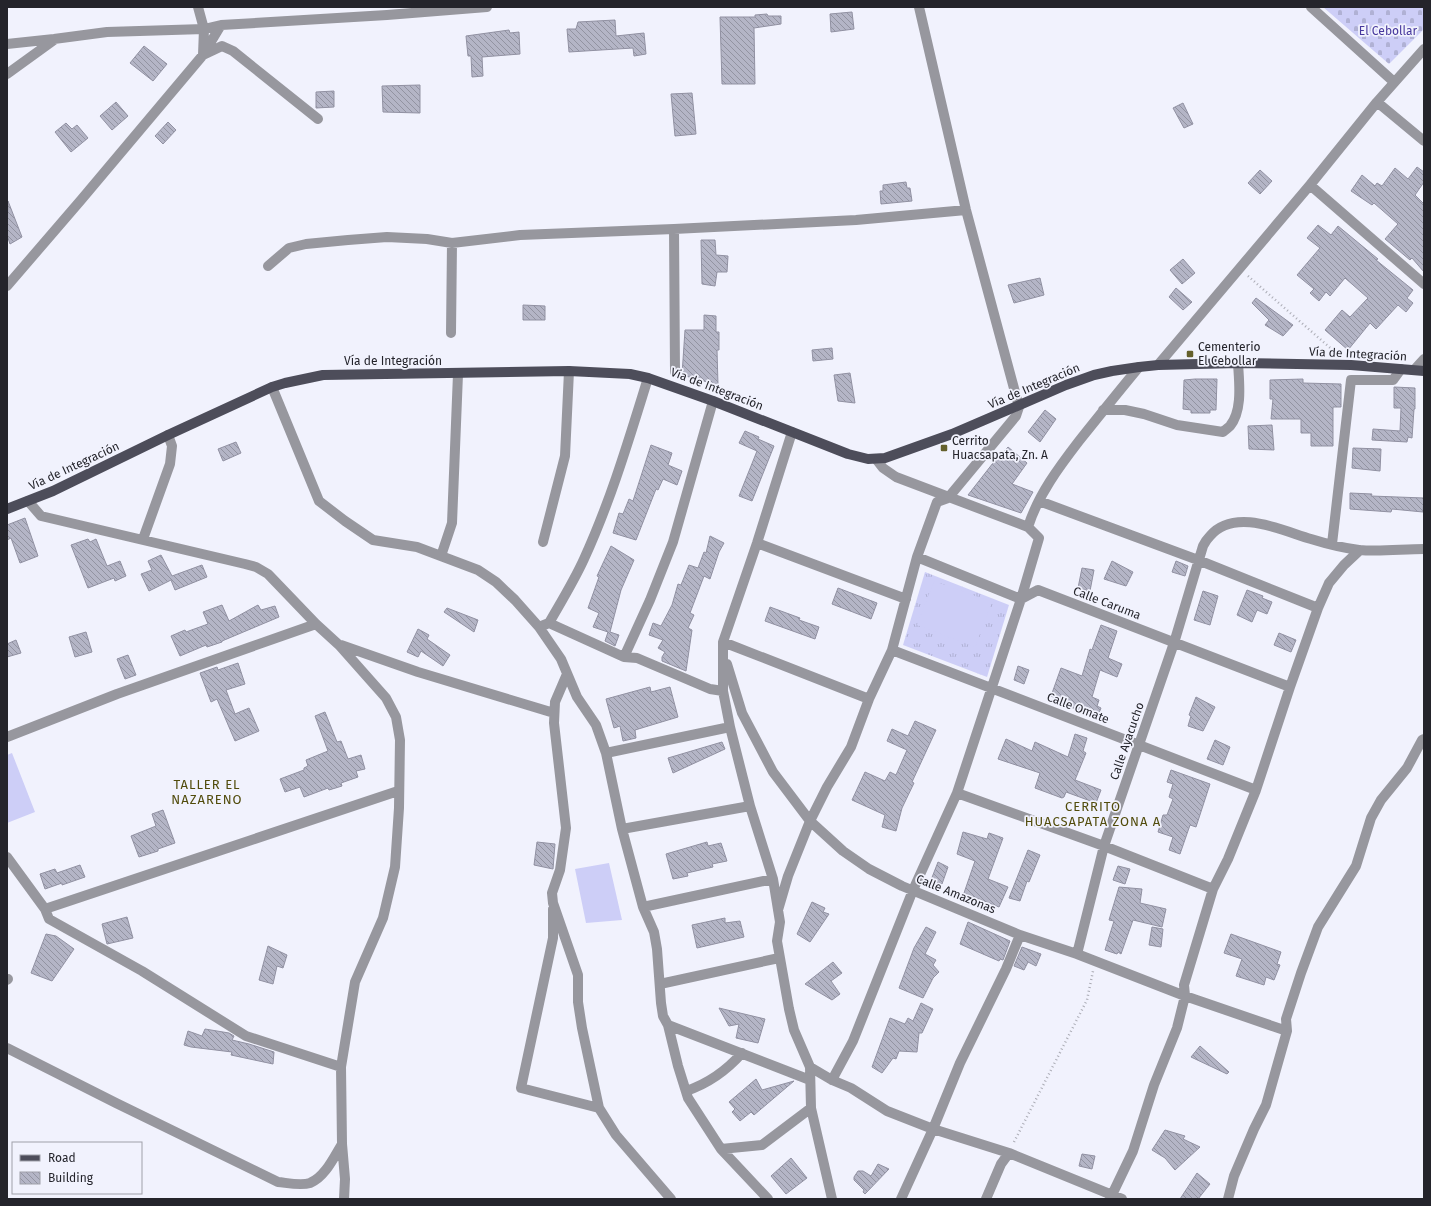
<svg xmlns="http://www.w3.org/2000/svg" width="1431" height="1206" viewBox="0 0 1431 1206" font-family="'Fira Sans',sans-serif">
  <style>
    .grass { fill: url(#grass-tufts) }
    .cemetery { fill: url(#cemetery-stones) }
    .pitch { fill: #cdcef7 }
    .building { fill: url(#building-back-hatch); stroke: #9191a2 }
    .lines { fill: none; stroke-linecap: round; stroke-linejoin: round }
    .path { stroke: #abacb5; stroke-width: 2.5; stroke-dasharray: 1 3; stroke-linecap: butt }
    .minor { stroke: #97979e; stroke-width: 10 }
    .major { stroke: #4d4d5a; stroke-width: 10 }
    .poi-dot { fill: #64602c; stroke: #f1f2fd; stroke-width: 1.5 }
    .labels { text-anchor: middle; stroke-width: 3.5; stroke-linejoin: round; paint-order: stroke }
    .park-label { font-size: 12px; fill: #47389d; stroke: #f1f2fd }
    .poi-label { font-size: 12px; fill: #24242b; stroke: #f1f2fd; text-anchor: start }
    .street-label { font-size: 12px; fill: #24242b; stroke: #f1f2fd }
    .neighbourhood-label { font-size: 13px; letter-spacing: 1px; fill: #514b0b; stroke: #f1f2fd }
  </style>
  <defs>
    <pattern id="grass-tufts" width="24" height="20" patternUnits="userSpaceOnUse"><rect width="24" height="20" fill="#cdcef7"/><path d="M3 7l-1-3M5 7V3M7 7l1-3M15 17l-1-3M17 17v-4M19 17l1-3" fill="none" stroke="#b0b1d4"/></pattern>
    <pattern id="cemetery-stones" width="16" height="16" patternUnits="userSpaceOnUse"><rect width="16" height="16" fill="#cdcef7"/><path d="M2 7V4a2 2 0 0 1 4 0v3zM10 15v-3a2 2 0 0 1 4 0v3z" fill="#b0b1d4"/></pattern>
    <pattern id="building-back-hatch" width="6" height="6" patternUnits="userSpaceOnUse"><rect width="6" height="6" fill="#b4b5c6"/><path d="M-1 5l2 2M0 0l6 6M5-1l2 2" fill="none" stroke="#9293a1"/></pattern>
  </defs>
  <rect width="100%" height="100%" fill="#f1f2fd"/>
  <!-- grass -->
  <path class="grass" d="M925,572L1009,605L987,677L903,645Z"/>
  <!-- cemetery -->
  <path class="cemetery" d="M1323,7H1424V29L1389,64Z"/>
  <!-- pitch -->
  <path class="pitch" d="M934,581L992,602L975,647L917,625Z
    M12,753L35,812L7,823V755Z
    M609,863L622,920L586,923L575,869Z"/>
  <!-- building -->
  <path class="building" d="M852,12L854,29L831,32L830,14Z
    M767,14L768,16H781V24L754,28L755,84H722L720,17H755V15Z
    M615,20L616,36L644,33L646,54L634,56L633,48L569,52L567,29H576L578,22Z
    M509,30L510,33L519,32L520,54L482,57L483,76L472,77L471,56H468L466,36Z
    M144,46L167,64L153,81L130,63Z
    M420,85V113L383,112L382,86Z
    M334,91V107L316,108V92Z
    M692,93L696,134L675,136L671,94Z
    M116,102L128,116L112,130L100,116Z
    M1183,103L1193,124L1184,128L1173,108Z
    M168,122L176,130L163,144L155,136Z
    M66,123L72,129L77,125L88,138L71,152L55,132Z
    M1417,167L1424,172V182L1415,195L1424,204V272L1412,258L1410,260L1385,239L1398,224L1374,203L1372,205L1351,191L1362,175L1375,186L1377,183L1382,186L1395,168L1408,179Z
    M1260,170L1272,181L1260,194L1248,183Z
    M906,182L907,188H910L912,201L881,204L880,191H883V185Z
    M8,201L22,237L10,244L7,235Z
    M1318,225L1331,235L1338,226L1378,259L1376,260L1413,290L1407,298L1413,303L1406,312L1398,305L1376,329L1370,323L1348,350L1325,330L1342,310L1350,317L1368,298L1345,278L1330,296L1326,292L1319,301L1310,293L1314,289L1297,275L1320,248L1307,238Z
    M701,240H715L716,255L728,256L727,272H717L715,286L702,284Z
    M1183,259L1195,273L1182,284L1170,270Z
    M1040,278L1044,295L1014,303L1008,285Z
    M1176,288L1192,302L1183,310L1169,297Z
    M1256,298L1293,325L1283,336L1265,325L1269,320L1252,303Z
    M523,305L545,306V320H523Z
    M704,315L716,316V332H719V350H717L718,385L682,375L685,330H704Z
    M832,348L833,359L813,361L812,350Z
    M850,373L855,403L838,401L834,375Z
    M1195,379H1217L1216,410H1210V413H1191V410L1183,409L1184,380Z
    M1303,379V383L1341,384V407H1333V446H1311V433H1301V419H1271L1273,399H1270V380Z
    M1394,387L1415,388V409H1414L1412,438L1408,437L1407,442L1372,440L1373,429L1400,431L1401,408H1394Z
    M1045,410L1056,419L1040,442L1028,432Z
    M1272,425L1274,450L1249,449L1248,426Z
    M745,431L759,437L758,439L774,446L752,501L739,496L757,451L739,443Z
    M236,442L241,453L223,461L218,449Z
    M651,445L672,453L668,465L682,471L677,485L663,479L658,490L656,489L636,540L613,533L619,513L623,514L629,499L633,501Z
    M1008,447L1027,463L1012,484L1033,492L1021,513L968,495L993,463Z
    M1353,448L1381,449L1380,471L1352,468Z
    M1350,493L1372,494L1371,496L1424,498L1423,512L1392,509L1391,512L1350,509Z
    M25,518L38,556L20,563L11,538L7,540V525Z
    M710,536L724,543L719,552L710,579L704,576L690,613L694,615L688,628L692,630L686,671L662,661V657L665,652L658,648L663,640L649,635L653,623L661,626L672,605L678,584L681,585L689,565L698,568L704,552L706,553Z
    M88,539L90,542L96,539L107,566L120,561L126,576L115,581L114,578L88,588L71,545Z
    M611,546L634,560L621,590L610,632L619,635L615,646L605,641L608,632L593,627L599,613L588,608L599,577L597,576Z
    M161,555L172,576L202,565L207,577L175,590L171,580L149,591L141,574L152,570L148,561Z
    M1112,561L1133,572L1126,586L1104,579Z
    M1176,561L1188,566L1185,576L1172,572Z
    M1082,568L1094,570L1090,591L1078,588Z
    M838,588L877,603L871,619L832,604Z
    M1247,590L1263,596L1262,598L1272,602L1267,614L1257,610L1252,622L1237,615Z
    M1203,591L1218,596L1210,625L1194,620Z
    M222,605L229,621L258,605L261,610L275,606L279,617L222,641V642L207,647L206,645L180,656L171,636L185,630L186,632L208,624L203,612Z
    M770,607L800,618L799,620L819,627L815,639L765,621Z
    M447,608L478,620L474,632L444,612Z
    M1101,625L1117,631L1108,658L1122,664L1117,677L1100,670L1092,697L1099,700L1097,706L1101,708L1097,718L1066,705L1067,703L1051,696L1061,668L1082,676L1090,649L1092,650Z
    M418,629L429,635L427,639L450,655L443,666L421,651L418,657L407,652Z
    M86,632L92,652L75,657L69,637Z
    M1279,633L1296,640L1291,652L1274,645Z
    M16,640L21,653L7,657V644Z
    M128,655L136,675L125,679L117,659Z
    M238,663L245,684L226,690L235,714L249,708L259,731L235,741L217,699L211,702L200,673L217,667L218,670Z
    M1018,666L1029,670L1024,684L1014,680Z
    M650,687L651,692L670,687L678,717L635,730L636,738L623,741L620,726L614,728L606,699Z
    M1196,697L1215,707L1203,731L1188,726L1191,716L1189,715Z
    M325,712L337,742L341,741L348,759L361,755L365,769L356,771L358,777L341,783L342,786L329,790L328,788L304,797L300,787L285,792L280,779L304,770V768L308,766L306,760L328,751L315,716Z
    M915,721L936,730L912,782L914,783L902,808L896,831L882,827L885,815L852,800L865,772L885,781L890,772L896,775L907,750L887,741L892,729L908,736Z
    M1075,734L1087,738L1083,751L1086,753L1075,780L1101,790L1096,803L1066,792L1064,797L1062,798L1035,788L1040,773L998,759L1006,739L1032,751L1035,742L1068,757Z
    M1215,740L1230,747L1223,765L1207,759Z
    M722,742L725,749L673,773L668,758Z
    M1171,770L1210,784L1196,827L1190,825L1180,854L1169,850L1173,837L1158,832L1163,815H1167L1173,799L1169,797L1173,784L1167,782Z
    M163,810L175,843L158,849V851L139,857L131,836L156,826L152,814Z
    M963,832L987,839L989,833L1003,838L988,879L1008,887L999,907L964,893L975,861L957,854Z
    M537,842L555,844L553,869L534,865Z
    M707,842L708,846L721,843L727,861L712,864L713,867L687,873L688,876L673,879L666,854Z
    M1028,850L1040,855L1029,882L1027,881L1020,901L1009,898Z
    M938,862L948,867L942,884L931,880Z
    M80,865L85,877L62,885V883L45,889L40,874L55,869L57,873Z
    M1118,866L1130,869L1125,884L1113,880Z
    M1119,887L1142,889L1140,903L1166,909L1162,927L1133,920L1121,954L1118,952L1117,954L1105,950L1114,921L1109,920Z
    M812,902L825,908L823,912L829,914L810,942L797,934Z
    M127,917L133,938L107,944L102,924Z
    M725,918V923L740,921L744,937L697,948L692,925Z
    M968,922L1010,941L1003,960L1000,959L999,961L960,944Z
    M926,927L936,932L925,954L936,960L933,965L939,972L933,978L923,998L899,988L914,948Z
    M1152,927L1163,929L1161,947L1149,945Z
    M46,934L56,936L74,949L52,981L31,973Z
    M1231,934L1281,952L1277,964L1280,965L1274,980L1266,977L1264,985L1236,976L1242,959L1224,953Z
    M268,946L287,955L283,968L277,966L273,984L259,980Z
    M1022,947L1041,954L1036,966L1028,962L1024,970L1014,966Z
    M833,962L842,973L831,981L840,994L832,1000L805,984Z
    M921,1003L933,1009L922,1033H919L917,1052L899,1051L896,1059L893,1058L882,1073L872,1067L890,1018L905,1024L908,1018L913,1021Z
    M719,1008L765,1019L758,1043L736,1038L739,1024L729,1026Z
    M205,1029L229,1033L234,1036L232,1040L249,1044L274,1052L273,1064L231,1055L232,1052L191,1047L184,1045L188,1031L202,1036Z
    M1200,1046L1229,1072L1227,1074L1191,1057Z
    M756,1079L762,1090L794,1081L754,1115L751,1112L740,1121L732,1112L735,1109L729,1102Z
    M1165,1130L1185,1136L1183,1139L1200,1147L1175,1170L1165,1158L1152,1150Z
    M1082,1154L1095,1156L1092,1169L1079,1166Z
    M791,1158L807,1178L786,1194L771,1176Z
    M878,1164L889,1169L865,1194L863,1192L864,1190L854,1180V1177L858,1171H863L871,1176Z
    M1197,1173L1210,1184L1198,1199H1180Z"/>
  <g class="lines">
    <!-- path -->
    <path class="path" d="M1248,276L1336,353
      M1014,1142L1087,1000L1093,971"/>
    <!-- minor -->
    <path class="minor" d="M198,7L204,29L203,55L222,46L233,51L318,119
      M1311,7L1394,82
      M7,44L54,39L107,32L204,29L221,25
      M7,74L54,40
      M1377,102L1424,141
      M1310,185L1424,284
      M674,229L675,372
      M268,266L289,248L306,244L348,240L387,237L427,239L452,243L520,235L674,229L856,220L966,210
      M7,286L81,200L203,55L221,25L387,15L487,7
      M451,333L452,243
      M1158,365L1310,185L1377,102L1424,49
      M1414,370L1424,359
      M272,387L319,501L345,521L373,540L417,547L478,570L496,582L515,600L539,627L549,623L624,657L637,658L710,689L723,691
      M1103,410H1125L1144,414L1177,425L1223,432C1225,430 1228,428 1230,426C1243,410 1239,382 1238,363
      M792,432L757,543L723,642V691L730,727L750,806L773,879L780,922L777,941L789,1009L794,1030L810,1067L811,1108L832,1199
      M876,459L883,468L896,477L1028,527
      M28,501L41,516L245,564L256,567L268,574L316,624L339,645L386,698L396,717L400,740L399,808L395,867L383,918L355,982L341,1067L342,1144L345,1179L344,1199
      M1039,501L1198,560L1318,608
      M143,539L170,464L172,446L168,435
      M543,542L565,456L569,371
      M757,543L906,599
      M1332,544L1351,380H1393L1401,369
      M441,556L452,523L458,374
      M917,557L1021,599L1038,590L1290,687
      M549,623C561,602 574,581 584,559C611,500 629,439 648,378
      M539,627L561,659L577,697L596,725L606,753L622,829L643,907L654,932L657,949L661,1003L663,1016L668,1025L678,1066L688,1098L721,1149L768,1199
      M723,642L869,699
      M341,645L418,672L554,713
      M892,650L1256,790
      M624,657L650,600L673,542L713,401
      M727,664L742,713L773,772L810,821L843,851L869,869L902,886L1020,935L1077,954L1185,996L1287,1031
      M567,674L555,702L554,723L566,828L560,870L552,893L553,903L578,975V1002L582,1028L599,1108L616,1135L671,1199
      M7,737L117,694L316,624
      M606,753L730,727
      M957,793L1104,846L1213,889
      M622,829L750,806
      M7,857L45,909L49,919L142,971L246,1036L341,1067
      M643,907L773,879
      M45,909L398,791
      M553,909V938L521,1088L599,1108
      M778,910L788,876L810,821L827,787L851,747L869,699L892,650L917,557L937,502L948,498L1016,416L1019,407L966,210L919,7
      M1077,954L1104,846L1174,643L1203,546C1205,542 1207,539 1210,536C1235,507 1283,531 1311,539C1327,544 1344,548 1359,550C1380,552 1403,549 1424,549
      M7,980L8,979
      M660,984L779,958
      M668,1025L810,1080
      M7,1048L116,1103L278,1182C288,1183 301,1186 310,1183C325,1177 334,1157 342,1144
      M810,1067L832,1080L851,1088L887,1111L933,1129L1009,1153L1122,1199
      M832,1080L853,1041L913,890L957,793L1021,599L1039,538L1028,527C1038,495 1059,467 1079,441C1099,416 1119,391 1139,367
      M686,1091C707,1084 727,1070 742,1053
      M721,1149L762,1145L811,1108
      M901,1199L933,1129L960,1063L1006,969L1020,935
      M986,1199L1001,1164L1009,1153
      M1110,1199L1133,1151L1154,1085L1177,1028L1185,996L1184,985L1213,889L1228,859L1256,790L1290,687L1318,608L1329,583L1344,565L1360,550
      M1228,1199L1234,1176L1254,1129L1266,1105L1287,1031L1286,1019L1301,973L1318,927L1356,866L1371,818L1381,800L1407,768L1422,740L1424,739"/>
    <!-- major -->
    <path class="major" d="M7,509L53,491L168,435L272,387L285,383L323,375L569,371L630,374L648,378L713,401L848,454L868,459L885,458L952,434L1066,385L1094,375L1112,371L1139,367L1158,365L1238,363L1351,365L1424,371"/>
  </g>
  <!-- markers -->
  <g class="poi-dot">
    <rect x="1186" y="350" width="8" height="8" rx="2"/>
    <rect x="940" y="444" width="8" height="8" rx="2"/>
  </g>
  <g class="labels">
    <!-- park labels -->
    <g class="park-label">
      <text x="1388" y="35">El Cebollar</text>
    </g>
    <!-- poi labels -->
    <g class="poi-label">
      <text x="1198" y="351">Cementerio<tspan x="1198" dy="14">El Cebollar</tspan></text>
      <text x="952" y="445">Cerrito<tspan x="952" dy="14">Huacsapata, Zn. A</tspan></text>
    </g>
    <!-- street labels -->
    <g class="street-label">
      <text transform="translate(1358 354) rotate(3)" y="4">Vía de Integración</text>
      <text x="393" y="365">Vía de Integración</text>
      <text transform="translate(1034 386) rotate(-23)" y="4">Vía de Integración</text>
      <text transform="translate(717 389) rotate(21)" y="4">Vía de Integración</text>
      <text transform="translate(74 466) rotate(-25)" y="4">Vía de Integración</text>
      <text transform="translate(1107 603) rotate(21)" y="4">Calle Caruma</text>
      <text transform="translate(1078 708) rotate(21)" y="4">Calle Omate</text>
      <text transform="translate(1127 741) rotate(-71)" y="4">Calle Ayacucho</text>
      <text transform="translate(956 894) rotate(22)" y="4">Calle Amazonas</text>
    </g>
    <!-- neighbourhood labels -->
    <g class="neighbourhood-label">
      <text x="207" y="789">TALLER EL<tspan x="207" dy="15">NAZARENO</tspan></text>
      <text x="1093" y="811">CERRITO<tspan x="1093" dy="15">HUACSAPATA ZONA A</tspan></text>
    </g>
  </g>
  <!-- border -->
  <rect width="1431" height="1206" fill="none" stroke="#24242b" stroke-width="16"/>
  <!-- legend -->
  <rect x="12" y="1142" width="130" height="52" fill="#f1f2fd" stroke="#9fa0a9"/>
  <rect x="20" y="1155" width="20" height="6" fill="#4d4d5a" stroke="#9fa0a9"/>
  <text x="48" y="1162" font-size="12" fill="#24242b">Road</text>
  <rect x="20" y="1172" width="20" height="12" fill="url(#building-back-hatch)" stroke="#9fa0a9"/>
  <text x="48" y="1182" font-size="12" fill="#24242b">Building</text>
</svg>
